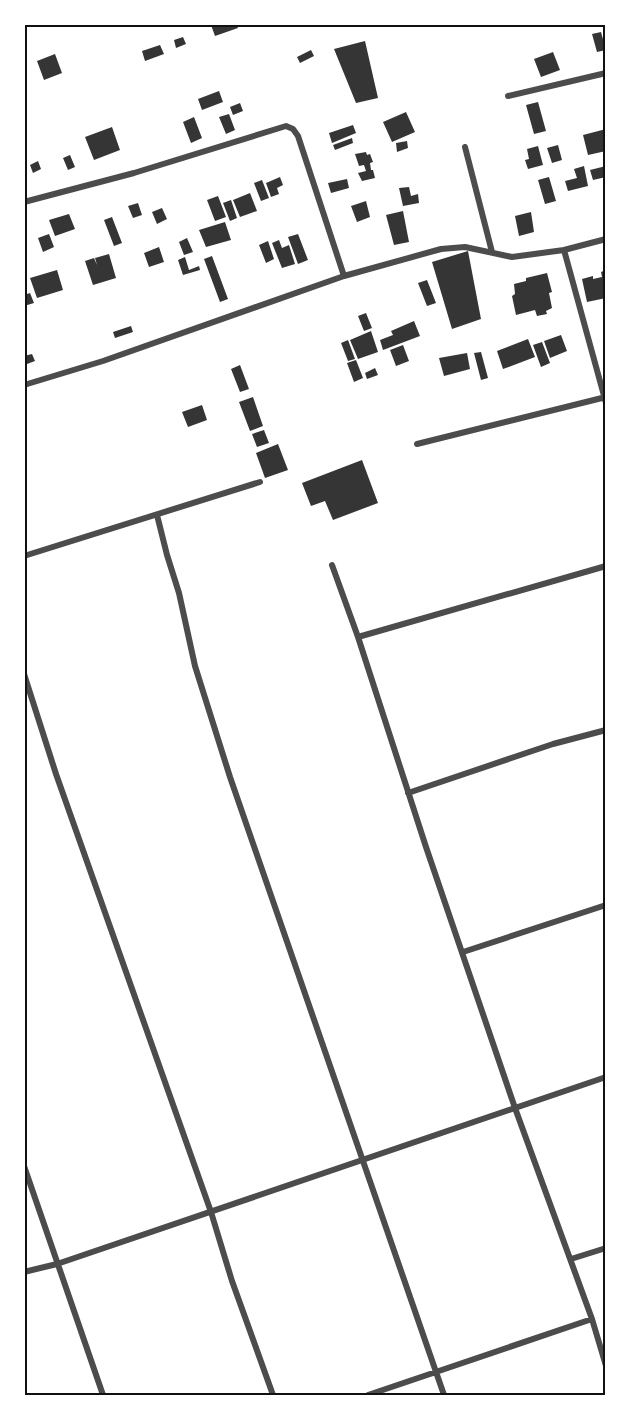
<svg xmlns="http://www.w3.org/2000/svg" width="630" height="1419" viewBox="0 0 630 1419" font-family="'IBM Plex Sans',sans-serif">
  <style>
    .building { fill: #353535 }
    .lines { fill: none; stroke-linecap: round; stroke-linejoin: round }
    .minor { stroke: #4c4c4c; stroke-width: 6 }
    .neatline { fill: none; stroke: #111; stroke-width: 2 }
  </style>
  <rect width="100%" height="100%" fill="#fff"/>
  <!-- building -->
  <path class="building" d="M214,24H236L238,28L215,36L211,25Z
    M601,32L606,50L597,52L592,34Z
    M183,37L186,44L176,48L174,40Z
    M365,41L378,98L356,103L334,49Z
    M160,45L164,54L145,61L142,51Z
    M311,50L314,56L300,63L297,57Z
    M553,52L560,70L541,77L534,59Z
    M55,54L62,73L44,80L37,61Z
    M219,91L223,102L202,110L198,99Z
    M538,102L546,131L534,134L526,105Z
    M240,103L243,111L233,115L230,107Z
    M406,112L415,132L392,142L383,122Z
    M229,114L235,130L226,134L219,117Z
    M194,117L202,138L191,143L183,122Z
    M353,125L356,133L332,143L329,133Z
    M112,127L120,150L94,160L85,137Z
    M606,129V151L588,155L583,135Z
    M352,138L353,143L335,150L333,145Z
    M407,141L408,148L397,152L396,143Z
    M558,145L562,160L552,163L547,148Z
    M538,146L543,165L528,169L525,160L529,159L527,149Z
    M366,152L367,155L370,154L373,162L370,163L371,170H373L375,178L362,181L358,173L366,171L364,165L359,166L355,154Z
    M70,155L75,167L68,170L63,158Z
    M38,161L41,169L33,173L30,165Z
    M584,166L588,186L568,191L565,181L577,178L574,169Z
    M606,166V177L593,180L590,170Z
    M280,177L283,185L277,188L279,194L271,197L266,183Z
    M549,177L556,201L545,204L538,180Z
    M347,179L349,188L331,193L328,183Z
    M262,180L269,198L261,201L254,183Z
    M409,187L411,196L418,194L419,203L403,206L399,188Z
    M250,193L257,211L240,217L233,200Z
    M218,196L226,217L215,221L207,200Z
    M231,200L237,218L230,221L223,203Z
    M366,201L370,217L357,222L351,206Z
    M138,203L142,215L133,218L128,206Z
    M162,208L167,219L157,224L152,212Z
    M403,211L409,242L394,245L386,215Z
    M531,212L534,232L519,236L515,216Z
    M69,214L75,229L55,236L49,220Z
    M112,217L122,243L114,246L104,220Z
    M225,222L231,240L206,247L199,230Z
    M49,234L54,247L43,252L38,238Z
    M298,234L308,260L298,264L288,237Z
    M187,238L193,252L184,255L179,242Z
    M279,240L282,248L289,245L295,264L282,268L272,243Z
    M268,241L274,259L266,263L259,245Z
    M159,247L164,262L149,267L144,253Z
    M468,251L481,319L452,329L432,262Z
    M109,254L116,278L93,285L85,261L94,258L97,265L95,258Z
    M212,256L228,299L220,302L204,259Z
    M185,257L189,270L199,266L200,270L183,275L178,260Z
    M57,270L63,290L37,298L30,278Z
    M606,270V298L587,302L582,279L593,276V279L602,277L601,272Z
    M547,273L552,292L549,293L552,308L546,311L547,314L537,316L535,310L516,315L512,296L515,294L514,284L526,281V278Z
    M427,280L436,303L427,306L418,283Z
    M30,293L34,303L24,306V295Z
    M366,313L372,328L364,331L358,316Z
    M414,321L420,336L383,350L380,340L393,335L391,331Z
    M131,326L133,332L115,338L113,332Z
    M371,331L378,352L358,359L350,340Z
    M561,335L567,351L550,358L544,341Z
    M528,339L535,357L503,369L497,351Z
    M348,340L355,359L348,361L341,343Z
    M542,342L550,363L541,367L533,345Z
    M403,345L409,361L396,366L390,350Z
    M481,352L488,378L481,380L474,353Z
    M467,353L470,369L444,376L439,358Z
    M32,354L35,361L27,364L24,356Z
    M356,360L363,378L354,382L347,363Z
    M240,365L249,389L240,392L231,369Z
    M375,368L378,375L367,379L365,373Z
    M253,397L263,426L250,431L239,402Z
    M202,405L207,420L188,427L182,412Z
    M264,430L269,443L257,447L252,434Z
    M278,444L288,470L265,478L256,453Z
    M362,460L378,503L333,520L325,501L311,506L302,483Z"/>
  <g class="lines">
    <!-- minor -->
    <path class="minor" d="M508,96L606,73
      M465,147L492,252
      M24,202L134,173L286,126L293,129L298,136L344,276
      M564,250L606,403
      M24,385L103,361L344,276L441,249L465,247L512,257L564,250L606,239
      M417,444L606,397
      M157,515L167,555L179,593L195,666L230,777L444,1395
      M24,556L260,482
      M332,565L358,637L426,847L515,1108L592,1319L606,1366
      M358,637L606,566
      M24,674L56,774L211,1212L232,1281L273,1395
      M408,793L553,744L606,730
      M463,952L606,905
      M24,1166L103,1395
      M571,1259L606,1248
      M24,1272L57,1264L606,1077
      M368,1395L592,1319"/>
  </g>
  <!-- border -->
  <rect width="630" height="1419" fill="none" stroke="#ffffff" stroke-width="51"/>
  <rect x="26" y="26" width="578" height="1368" class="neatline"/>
</svg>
